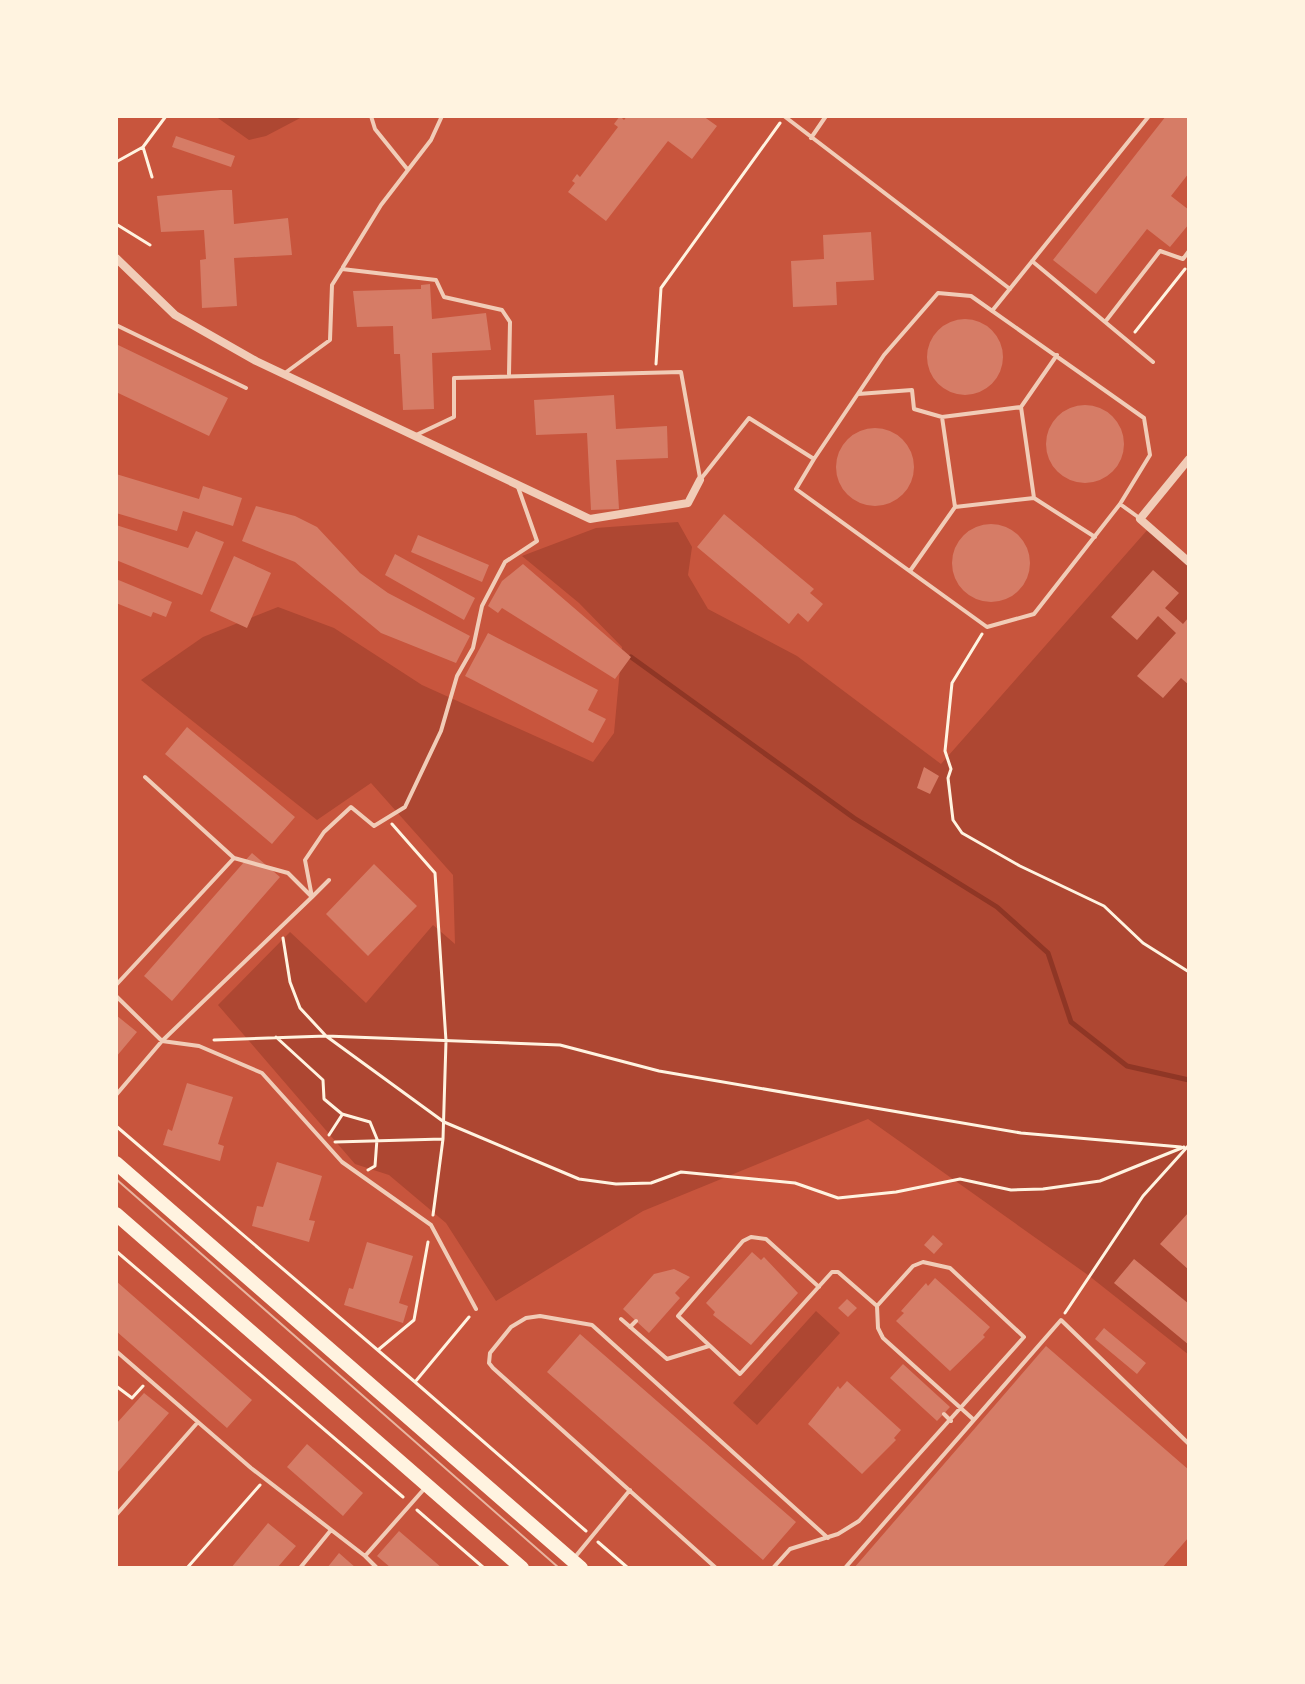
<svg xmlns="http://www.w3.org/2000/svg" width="1305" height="1684" viewBox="0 0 1305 1684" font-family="'Sofia Sans Condensed',sans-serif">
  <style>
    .green { fill: #ae4732 }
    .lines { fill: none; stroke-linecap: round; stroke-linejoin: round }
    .stream { stroke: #8f3625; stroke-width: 5 }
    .building { fill: #d67c66 }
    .path { stroke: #fff3e0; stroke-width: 3 }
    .service { stroke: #f1ccb7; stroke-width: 4 }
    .minor { stroke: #f1ccb7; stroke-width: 8 }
    .trunk { stroke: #fff3e0; stroke-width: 14 }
    .tram { stroke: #e9b49f; stroke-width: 2 }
  </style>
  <rect width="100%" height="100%" fill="#c8553d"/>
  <!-- green -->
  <path class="green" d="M215,116H304L266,136L249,140Z
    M678,522L692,547L688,575L708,609L797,656L941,764L1149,528L1189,564V1355L1088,1275L868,1119L643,1211L496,1301L446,1223L389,1175L355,1164L218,1005L290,932L366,1003L433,925L455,944L453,875L371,783L317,820L141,680L203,637L278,607L334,628L422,685L593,762L614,733L622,647L579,603L522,556L596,528Z
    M816,1311L840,1333L757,1425L733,1403Z"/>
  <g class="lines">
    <!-- stream -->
    <path class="stream" d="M631,657L854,818L997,907L1048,953L1071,1022L1127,1066L1189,1080"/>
  </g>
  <!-- building -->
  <path class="building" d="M620,116L624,120L627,116H703L717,126L692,159L668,141L606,221L568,192L575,183L572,181L577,174L580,177L618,127L614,124Z
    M1166,116H1189V173L1171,196L1189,210V224L1170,247L1147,229L1096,294L1053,260Z
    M176,136L235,156L231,167L172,147Z
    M221,190H232L234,224L288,218L292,255L234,258L237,306L202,308L200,260L206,259L204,230L161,232L157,196Z
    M871,232L874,280L836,282L837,305L793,307L791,261L824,259L823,235Z
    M430,284L432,319L486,313L491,350L432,353L434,409L403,410L400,354H394L393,326L357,327L353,291L421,289V285Z
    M927 357a38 38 0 1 1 76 0a38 38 0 1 1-76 0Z
    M116,344L228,398L209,436L116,392Z
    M614,395L616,429L667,426L668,458L616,460L619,509L591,510L587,433L536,435L534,400Z
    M1046 444a39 39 0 1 1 78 0a39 39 0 1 1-78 0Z
    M836 467a39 39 0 1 1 78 0a39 39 0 1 1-78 0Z
    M116,474L199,499L203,486L242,498L233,526L183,511L177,531L116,513Z
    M256,506L295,516L317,527L360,573L388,593L470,636L456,663L381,633L295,562L242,541Z
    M724,514L814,589L810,593L823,604L808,622L798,613L789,624L697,547Z
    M952 563a39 39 0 1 1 78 0a39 39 0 1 1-78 0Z
    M116,525L188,548L196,531L224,542L202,595L116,560Z
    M418,535L489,565L482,582L411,552Z
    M395,554L475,598L464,620L385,575Z
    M234,556L271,573L247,628L210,611Z
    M523,564L631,657L615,679L502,608L498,613L488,606L502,581Z
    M1153,570L1179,593L1165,608L1183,624L1189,617V685L1181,678L1163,698L1137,676L1176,633L1158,616L1137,640L1111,617Z
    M116,579L172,602L166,617L153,612L151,617L116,603Z
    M488,633L598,690L588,710L606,719L593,743L465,676Z
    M187,727L295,817L272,844L165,754Z
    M924,767L939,776L930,794L917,788Z
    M252,853L280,877L172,1001L144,976Z
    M374,864L417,906L368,956L326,914Z
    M116,1015L137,1032L116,1057Z
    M187,1083L233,1097L218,1144L224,1146L220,1161L163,1145L168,1129L172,1131Z
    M277,1162L322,1176L309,1220L315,1221L309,1242L252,1226L257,1206L263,1207Z
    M1189,1212V1270L1160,1244Z
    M933,1235L943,1244L934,1254L924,1245Z
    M367,1242L413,1256L399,1303L408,1306L403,1323L344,1305L349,1288L353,1289Z
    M752,1252L761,1260L764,1257L798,1293L751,1345L713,1315L715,1312L706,1303Z
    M1134,1259L1189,1304V1345L1114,1283Z
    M674,1269L690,1277L675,1293L680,1298L649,1333L623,1309L654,1274Z
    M935,1278L990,1327L983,1335L985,1337L950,1371L896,1321L904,1313L901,1311L926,1283L928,1286Z
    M116,1281L252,1400L227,1428L116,1331Z
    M847,1299L857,1308L848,1317L838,1308Z
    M1104,1328L1146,1363L1137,1374L1095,1339Z
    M580,1334L796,1522L763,1560L547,1372Z
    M1046,1346L1189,1470V1537L1162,1568H854Z
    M903,1364L950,1407L937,1421L890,1378Z
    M847,1381L901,1430L894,1438L896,1440L862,1474L808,1424L838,1386L840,1389Z
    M144,1393L169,1413L116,1474V1424Z
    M307,1444L363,1493L343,1516L287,1467Z
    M268,1523L296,1546L277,1568H231Z
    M399,1531L442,1568H391L377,1556Z
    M339,1553L356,1568H327Z"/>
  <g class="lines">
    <!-- path -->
    <path class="path" d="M143,147L152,177
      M116,162L143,147L166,116
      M116,224L150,245
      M1135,332L1185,269
      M656,364L661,288L780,123
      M982,634L952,683L945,751L951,769L948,778L953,820L962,833L1020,866L1104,906L1143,943L1189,972
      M392,824L435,873L446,1041L443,1139L433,1215
      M283,938L290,982L300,1008L326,1036L444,1122L579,1179L616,1184L651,1183L681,1172L795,1183L838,1198L896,1192L960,1179L1011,1190L1043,1189L1100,1181L1184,1147
      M276,1037L323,1080L324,1099L342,1114L370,1122L377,1139L375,1166L368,1170
      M214,1040L326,1036L560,1045L659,1071L1021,1133L1181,1147
      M116,1126L415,1382
      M329,1135L342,1115
      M335,1142L443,1139
      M116,1251L403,1497
      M1065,1313L1143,1196L1189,1145
      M469,1317L415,1382L586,1531
      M378,1350L414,1320L428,1242
      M116,1386L132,1398L143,1386
      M417,1510L484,1568
      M598,1542L628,1568
      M187,1568L260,1485"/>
    <!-- service -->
    <path class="service" d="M371,116L375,129L408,170
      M784,116L1010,289
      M811,138L826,116
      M1032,261L1153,362
      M343,267L381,205L431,140L442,116
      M992,311L1149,116
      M1105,322L1160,251L1183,259L1189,251
      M116,325L246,388
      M285,373L330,340L332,285L342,269L436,280L444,297L502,310L510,322L509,374
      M858,394L912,390L914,409L942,417L955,507
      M1021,407L1034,498L1095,537
      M942,417L1021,407L1057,355
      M414,436L454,417V378L681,372L700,478
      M700,480L749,418L814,459L796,489L987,627L1034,614L1120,504L1150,455L1144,418L971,296L938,293L884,355L814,459
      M1120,504L1138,517
      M910,571L955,507L1034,498
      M312,897L305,860L324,832L351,807L374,826L405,807L441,731L457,676L473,648L482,606L505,562L537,541L518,487
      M312,897L329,880
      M116,985L234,858L145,777
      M116,996L162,1041L199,1046L262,1073L342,1162L431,1225L476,1309
      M116,1095L162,1041L312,897L288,873L234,858
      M877,1306L878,1328L883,1338L974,1420
      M621,1319L667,1359L709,1346
      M630,1327L636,1321
      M116,1351L251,1468L365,1556L425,1488
      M944,1414L951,1421
      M116,1515L198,1422
      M365,1556L377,1568
      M575,1557L630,1490
      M300,1568L331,1530
      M716,1568L493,1368L489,1363L490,1353L511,1327L526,1318L540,1316L592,1325L828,1538
      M773,1568L790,1549L838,1534L859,1521L1024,1337L950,1268L923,1262L913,1266L877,1306L838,1272H832L740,1374L678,1316L743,1241L751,1237L766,1239L819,1287
      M845,1568L1061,1320L1189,1444"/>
    <!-- minor -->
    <path class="minor" d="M116,258L175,315L256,361L590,519L688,503L700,480
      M1189,459L1140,519L1189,562"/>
    <!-- trunk -->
    <path class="trunk" d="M116,1163L581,1568
      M116,1214L522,1568"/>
    <!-- tram -->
    <path class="tram" d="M116,1179L559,1568"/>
  </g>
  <!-- border -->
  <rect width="1305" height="1684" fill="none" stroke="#fff3e0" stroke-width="236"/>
</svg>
